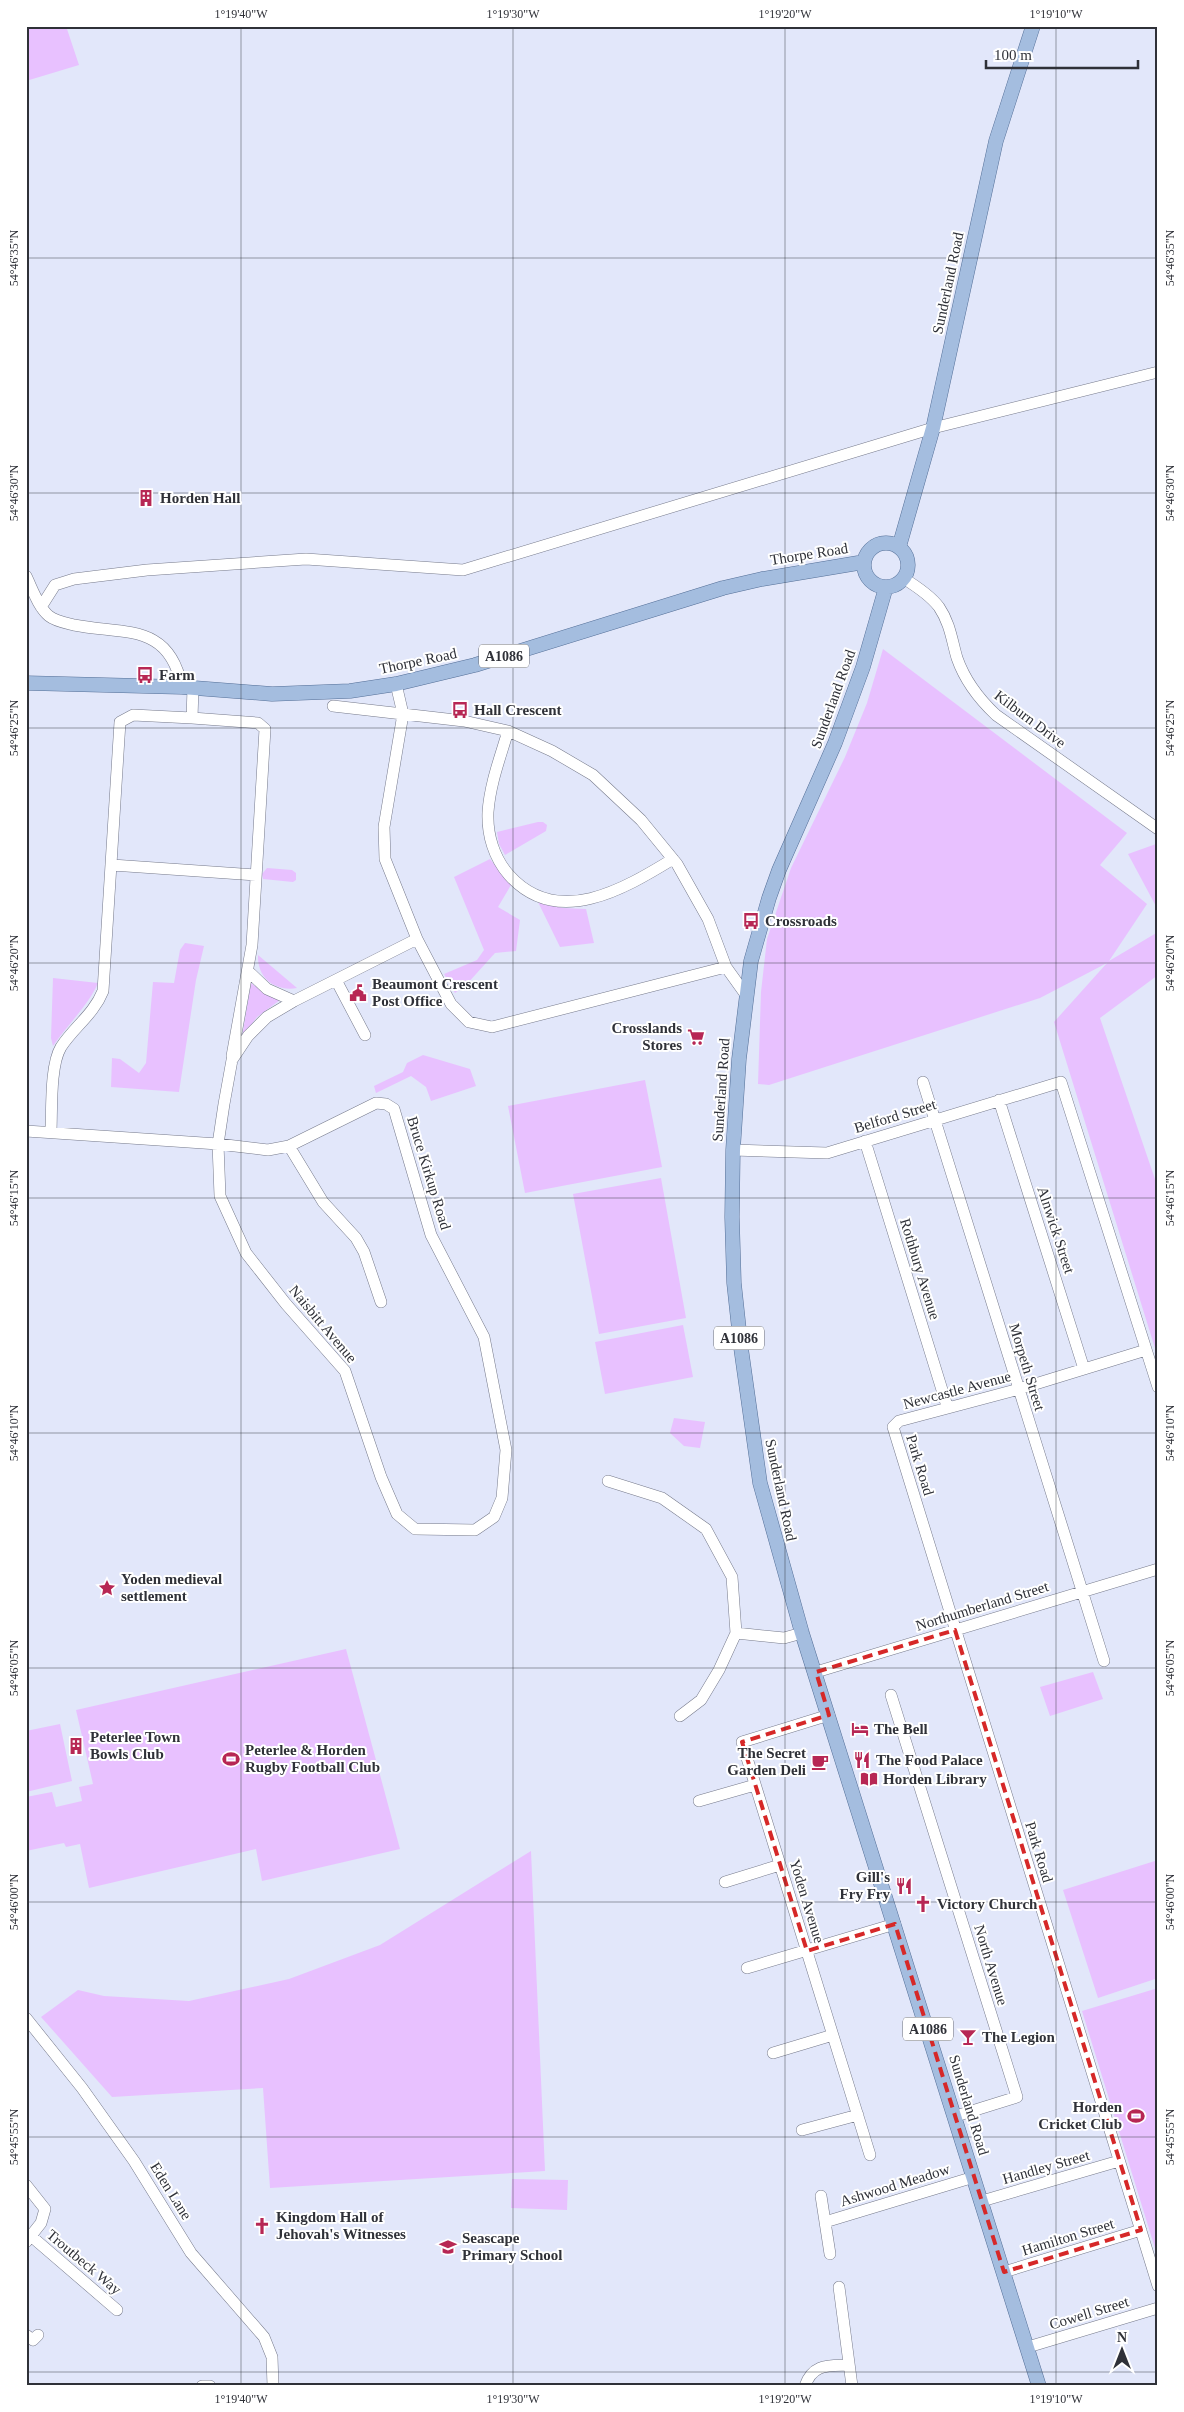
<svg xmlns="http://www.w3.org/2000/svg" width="1184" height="2412" viewBox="0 0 1184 2412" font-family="'Times New Roman',serif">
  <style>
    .green { fill: #e8c1ff }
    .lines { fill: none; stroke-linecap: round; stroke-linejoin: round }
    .minor-casing { stroke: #767a8b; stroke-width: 12 }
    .major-casing { stroke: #546f97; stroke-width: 15 }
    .minor { stroke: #fff; stroke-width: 11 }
    .major { stroke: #a4bddf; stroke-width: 14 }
    .marked { fill: none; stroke: #d62828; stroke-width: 4; stroke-dasharray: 10 6; stroke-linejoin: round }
    .ticks { fill: none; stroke: #2f3138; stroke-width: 1; stroke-opacity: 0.45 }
    .labels { text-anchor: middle; stroke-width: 4; stroke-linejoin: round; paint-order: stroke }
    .shield { fill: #fff; stroke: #6d6f74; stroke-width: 1 }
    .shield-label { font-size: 14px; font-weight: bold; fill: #2f3138 }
    .street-label { font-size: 15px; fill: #2f3138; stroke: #fff }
    .poi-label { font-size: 15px; font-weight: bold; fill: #2f3138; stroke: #fff; text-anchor: start }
    .neatline { fill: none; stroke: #2f3138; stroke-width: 2 }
    .ticks-label { font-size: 12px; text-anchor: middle; fill: #2f3138 }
  </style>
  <rect width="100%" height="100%" fill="#e2e7fa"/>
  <!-- green -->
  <path class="green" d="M26,26H66L79,65L26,81Z
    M883,649L1127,833L1100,865L1147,904L1109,961L1158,932V975L1100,1018L1158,1188V1358L1054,1022L1107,963L1040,998L769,1085L758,1084L761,992L767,939L791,868L845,757L867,703Z
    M538,822H543L547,825L546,831L505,855L499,844L497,832Z
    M1156,844L1158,846V910L1128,854Z
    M490,859L511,885L498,907L520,920L516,951L495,953L467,984L455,993L444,974L477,960L484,950L454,877Z
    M267,868L292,870L296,873V880L293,882L263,879L262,874Z
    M538,902L563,908L586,909L594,943L560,947Z
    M185,943L204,946L196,980L179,1092L111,1087L112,1058L120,1059L139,1073L146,1063L153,982L174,983L180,950Z
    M258,955L297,988C275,992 257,978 258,955Z
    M53,978L98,983C88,1006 67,1025 53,1046L51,1038Z
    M251,983L266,994L280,1000L257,1017L242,1037Z
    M423,1055L470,1069L476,1086L431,1101L426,1087L411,1076L376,1093L374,1086L403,1072L407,1063Z
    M645,1080L662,1167L525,1193L508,1106Z
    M661,1178L686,1318L599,1334L573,1194Z
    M683,1325L693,1377L605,1394L595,1342Z
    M674,1418L705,1422L700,1448L684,1446L670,1433Z
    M346,1649L400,1849L262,1881L256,1849L89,1888L80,1844L66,1847L64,1843L26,1851V1797L52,1792L56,1807L82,1801L79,1787L93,1784L76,1710Z
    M1093,1672L1103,1699L1050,1716L1040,1687Z
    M60,1724L72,1781L26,1792V1731Z
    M531,1851L545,2171L270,2188L263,2088L112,2097L41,2017L78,1990L104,1996L189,2001L289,1979L380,1945Z
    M1158,1860V1978L1098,1998L1063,1890Z
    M1158,1988V2258L1082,2011Z
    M512,2179L568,2180L567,2210L511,2208Z"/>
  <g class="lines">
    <!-- minor casing -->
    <g class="minor-casing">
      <path id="minor" d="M26,576C32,588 38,607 49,616C55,621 66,623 74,625C124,635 169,622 182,687
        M903,578C916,586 930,595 939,607C950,623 952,641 957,658C965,681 979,699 996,715L1158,829
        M41,607L55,585L74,579L147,570L306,559L463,570L933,428L1158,372
        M396,684L403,714L384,827L385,859L417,939L451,1004L469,1022L492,1027L726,967
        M333,706L464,721L508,731L552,751L593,775L641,820L677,864L708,919L726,967L746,995
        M192,718L258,723L265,729L252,945L232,1056
        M508,731C500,758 490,784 488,812C487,835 494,858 509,875C557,929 624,889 673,859
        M112,865L256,875
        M248,971L267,989L294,1001
        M336,980L365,1035
        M923,1082L1104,1661
        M999,1100L1084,1369
        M26,1131L218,1144L268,1150L289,1146L376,1103L386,1104L394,1109L431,1235L484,1337L506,1450L502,1498L494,1517L475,1530L415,1529L397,1514L381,1477L345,1371L286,1304L246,1253L220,1196L218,1144L224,1104L232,1060L248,1036L267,1017L294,1001L417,939
        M51,1131C52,1109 50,1065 61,1047C74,1027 94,1014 103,991L120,722L133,715L192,718L193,688
        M865,1141L947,1406
        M289,1146L323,1202L356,1238L364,1252L381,1302
        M733,1150L827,1153L1061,1082L1158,1387
        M1146,1350L1019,1389L899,1421L893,1427L1158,2286
        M608,1481L662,1498L706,1529L732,1577L736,1633L719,1670L701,1700L680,1716
        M736,1633L784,1638L802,1633
        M816,1672L1158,1569
        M891,1695L1017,2097L956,2116
        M829,1715L742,1742L870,2155
        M699,1801L755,1785
        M725,1882L780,1865
        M747,1968L895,1924
        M26,2018L82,2088L134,2161L191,2253L264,2337L272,2357L273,2386
        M773,2053L833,2035
        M802,2130L858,2115
        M26,2185L45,2209L41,2223L26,2242
        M821,2196L830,2254
        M982,2201L1119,2161
        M825,2222L974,2177
        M31,2236L117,2310
        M1004,2272L1141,2230
        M839,2287L852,2386
        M26,2335L33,2340L38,2335
        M1028,2347L1158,2308
        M202,2386H210
        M805,2386C813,2363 829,2366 849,2365"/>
    </g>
    <!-- major casing -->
    <g class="major-casing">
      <path id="major" d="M864 565a22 22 0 1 1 44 0a22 22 0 1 1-44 0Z
        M899,547L933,428L996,141L1033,26
        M886,587L863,667L835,743L779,870L769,898L751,961L739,1059L733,1150L732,1217L734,1283L741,1348L760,1483L802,1633L1039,2386
        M26,683L182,687L272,694L350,691L396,684L475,665L723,588L762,579L864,562"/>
    </g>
    <!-- minor -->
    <use href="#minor" class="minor"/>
    <!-- major -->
    <use href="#major" class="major"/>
  </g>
  <!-- marked area -->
  <path class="marked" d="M955,1630L1141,2230L1004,2272L895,1924L807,1951L742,1742L829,1715L816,1672Z"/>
  <!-- ticks -->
  <path class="ticks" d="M241,26V2386M513,26V2386M785,26V2386M1056,26V2386M26,258H1158M26,493H1158M26,728H1158M26,963H1158M26,1198H1158M26,1433H1158M26,1668H1158M26,1902H1158M26,2137H1158M26,2372H1158"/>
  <!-- icons -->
  <defs>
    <g id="building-bare" transform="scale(1.35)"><path d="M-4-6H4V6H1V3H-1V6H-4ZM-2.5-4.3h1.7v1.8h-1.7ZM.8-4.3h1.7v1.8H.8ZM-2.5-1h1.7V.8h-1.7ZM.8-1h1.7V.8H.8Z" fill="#b72754" stroke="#fff" stroke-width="2.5" paint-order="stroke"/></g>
    <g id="bus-bare" transform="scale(1.35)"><path d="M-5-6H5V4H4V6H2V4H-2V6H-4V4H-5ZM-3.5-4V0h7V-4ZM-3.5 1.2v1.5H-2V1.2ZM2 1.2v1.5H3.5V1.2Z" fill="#b72754" stroke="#fff" stroke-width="2.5" paint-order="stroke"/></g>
    <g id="civic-bare" transform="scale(1.35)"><path d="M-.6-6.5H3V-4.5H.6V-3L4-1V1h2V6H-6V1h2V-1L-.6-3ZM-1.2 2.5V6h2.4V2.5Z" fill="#b72754" stroke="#fff" stroke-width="2.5" paint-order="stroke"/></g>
    <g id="supermarket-bare" transform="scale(1.35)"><path d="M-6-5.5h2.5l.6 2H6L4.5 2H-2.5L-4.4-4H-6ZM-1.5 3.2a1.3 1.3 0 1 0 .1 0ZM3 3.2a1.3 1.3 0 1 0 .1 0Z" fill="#b72754" stroke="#fff" stroke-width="2.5" paint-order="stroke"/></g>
    <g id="sight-bare" transform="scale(1.35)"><path d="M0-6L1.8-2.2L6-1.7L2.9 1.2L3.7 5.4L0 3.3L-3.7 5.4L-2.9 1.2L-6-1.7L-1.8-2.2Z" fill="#b72754" stroke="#fff" stroke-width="2.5" paint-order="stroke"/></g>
    <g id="hotel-bare" transform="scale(1.35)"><path d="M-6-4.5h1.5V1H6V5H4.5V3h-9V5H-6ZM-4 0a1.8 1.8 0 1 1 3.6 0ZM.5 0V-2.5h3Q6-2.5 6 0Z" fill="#b72754" stroke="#fff" stroke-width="2.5" paint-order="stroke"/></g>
    <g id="stadium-bare" transform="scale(1.35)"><path d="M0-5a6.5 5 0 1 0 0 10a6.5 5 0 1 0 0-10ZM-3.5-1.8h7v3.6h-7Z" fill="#b72754" stroke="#fff" stroke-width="2.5" paint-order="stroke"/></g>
    <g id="restaurant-bare" transform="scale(1.35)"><path d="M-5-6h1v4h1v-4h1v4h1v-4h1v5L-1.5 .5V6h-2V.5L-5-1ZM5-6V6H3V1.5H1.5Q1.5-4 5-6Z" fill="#b72754" stroke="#fff" stroke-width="2.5" paint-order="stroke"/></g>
    <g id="cafe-bare" transform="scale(1.35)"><path d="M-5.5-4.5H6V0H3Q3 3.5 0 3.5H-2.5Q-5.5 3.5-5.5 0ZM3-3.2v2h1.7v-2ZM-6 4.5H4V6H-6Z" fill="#b72754" stroke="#fff" stroke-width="2.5" paint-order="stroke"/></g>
    <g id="library-bare" transform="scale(1.35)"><path d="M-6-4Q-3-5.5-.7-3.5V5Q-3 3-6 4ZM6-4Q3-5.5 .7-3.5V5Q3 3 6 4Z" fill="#b72754" stroke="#fff" stroke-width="2.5" paint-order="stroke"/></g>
    <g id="church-bare" transform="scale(1.35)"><path d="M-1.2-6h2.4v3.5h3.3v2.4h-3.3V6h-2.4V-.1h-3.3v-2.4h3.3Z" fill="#b72754" stroke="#fff" stroke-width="2.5" paint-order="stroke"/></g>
    <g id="bar-bare" transform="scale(1.35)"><path d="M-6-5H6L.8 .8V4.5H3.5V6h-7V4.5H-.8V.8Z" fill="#b72754" stroke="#fff" stroke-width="2.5" paint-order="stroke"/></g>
    <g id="school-bare" transform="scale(1.35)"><path d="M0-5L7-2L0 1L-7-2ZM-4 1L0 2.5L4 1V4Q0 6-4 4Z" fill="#b72754" stroke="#fff" stroke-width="2.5" paint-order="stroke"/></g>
  </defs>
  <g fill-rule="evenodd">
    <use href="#building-bare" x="146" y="498"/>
    <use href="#bus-bare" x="145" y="675"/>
    <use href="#bus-bare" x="460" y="710"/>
    <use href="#bus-bare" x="751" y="921"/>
    <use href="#civic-bare" x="358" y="993"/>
    <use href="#supermarket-bare" x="696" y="1037"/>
    <use href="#sight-bare" x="107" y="1588"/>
    <use href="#hotel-bare" x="860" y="1729"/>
    <use href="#building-bare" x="76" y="1746"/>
    <use href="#stadium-bare" x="231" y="1759"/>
    <use href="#restaurant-bare" x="862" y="1760"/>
    <use href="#cafe-bare" x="820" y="1762"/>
    <use href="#library-bare" x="869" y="1779"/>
    <use href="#restaurant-bare" x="904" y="1886"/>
    <use href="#church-bare" x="923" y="1904"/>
    <use href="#bar-bare" x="968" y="2037"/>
    <use href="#stadium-bare" x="1136" y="2116"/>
    <use href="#church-bare" x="262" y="2226"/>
    <use href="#school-bare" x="448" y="2247"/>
  </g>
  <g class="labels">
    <!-- shield labels -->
    <g class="shield">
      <rect x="479" y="644.5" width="50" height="23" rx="4"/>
      <rect x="714" y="1326.5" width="50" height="23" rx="4"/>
      <rect x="903" y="2017.5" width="50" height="23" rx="4"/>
    </g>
    <g class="shield-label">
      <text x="504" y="661">A1086</text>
      <text x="739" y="1343">A1086</text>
      <text x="928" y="2034">A1086</text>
    </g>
    <!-- street labels -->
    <g class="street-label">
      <text transform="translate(948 283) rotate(-78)" y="5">Sunderland Road</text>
      <text transform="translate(809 554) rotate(-9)" y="5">Thorpe Road</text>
      <text transform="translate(418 661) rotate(-12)" y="5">Thorpe Road</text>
      <text transform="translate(833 699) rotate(-70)" y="5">Sunderland Road</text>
      <text transform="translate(1030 719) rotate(37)" y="5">Kilburn Drive</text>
      <text transform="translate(721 1090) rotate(-86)" y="5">Sunderland Road</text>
      <text transform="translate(895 1116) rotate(-17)" y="5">Belford Street</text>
      <text transform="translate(429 1173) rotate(73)" y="5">Bruce Kirkup Road</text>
      <text transform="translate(1056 1230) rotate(72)" y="5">Alnwick Street</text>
      <text transform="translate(920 1269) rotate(73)" y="5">Rothbury Avenue</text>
      <text transform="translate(323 1324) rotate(50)" y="5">Naisbitt Avenue</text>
      <text transform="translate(1027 1367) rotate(73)" y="5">Morpeth Street</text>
      <text transform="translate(957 1390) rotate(-15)" y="5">Newcastle Avenue</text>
      <text transform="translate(920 1465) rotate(73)" y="5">Park Road</text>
      <text transform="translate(781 1490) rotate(78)" y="5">Sunderland Road</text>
      <text transform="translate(982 1606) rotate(-17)" y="5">Northumberland Street</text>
      <text transform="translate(1039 1852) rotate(73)" y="5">Park Road</text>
      <text transform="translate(807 1901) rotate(73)" y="5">Yoden Avenue</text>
      <text transform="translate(991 1965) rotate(73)" y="5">North Avenue</text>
      <text transform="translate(969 2105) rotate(73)" y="5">Sunderland Road</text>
      <text transform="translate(1046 2167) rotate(-16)" y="5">Handley Street</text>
      <text transform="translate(895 2185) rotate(-17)" y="5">Ashwood Meadow</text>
      <text transform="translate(171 2191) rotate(58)" y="5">Eden Lane</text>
      <text transform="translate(1068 2237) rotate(-17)" y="5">Hamilton Street</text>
      <text transform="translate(84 2262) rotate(40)" y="5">Troutbeck Way</text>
      <text transform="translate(1089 2313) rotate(-17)" y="5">Cowell Street</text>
    </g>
    <!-- poi labels -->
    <g class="poi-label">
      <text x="160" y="503">Horden Hall</text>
      <text x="159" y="680">Farm</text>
      <text x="474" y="715">Hall Crescent</text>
      <text x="765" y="926">Crossroads</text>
      <text x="372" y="989">Beaumont Crescent<tspan x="372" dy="17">Post Office</tspan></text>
      <text x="682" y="1033" text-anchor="end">Crosslands<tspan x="682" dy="17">Stores</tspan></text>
      <text x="121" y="1584">Yoden medieval<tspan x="121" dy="17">settlement</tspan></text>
      <text x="874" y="1734">The Bell</text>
      <text x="90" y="1742">Peterlee Town<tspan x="90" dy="17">Bowls Club</tspan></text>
      <text x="245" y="1755">Peterlee &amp; Horden<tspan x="245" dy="17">Rugby Football Club</tspan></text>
      <text x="806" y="1758" text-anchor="end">The Secret<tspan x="806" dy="17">Garden Deli</tspan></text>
      <text x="876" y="1765">The Food Palace</text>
      <text x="883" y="1784">Horden Library</text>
      <text x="890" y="1882" text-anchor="end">Gill's<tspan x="890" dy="17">Fry Fry</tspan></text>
      <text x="937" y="1909">Victory Church</text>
      <text x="982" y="2042">The Legion</text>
      <text x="1122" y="2112" text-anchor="end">Horden<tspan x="1122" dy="17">Cricket Club</tspan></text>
      <text x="276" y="2222">Kingdom Hall of<tspan x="276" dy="17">Jehovah's Witnesses</tspan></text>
      <text x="462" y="2243">Seascape<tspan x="462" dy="17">Primary School</tspan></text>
    </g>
  </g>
  <!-- border -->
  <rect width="1184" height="2412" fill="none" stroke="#ffffff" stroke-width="55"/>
  <!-- north arrow -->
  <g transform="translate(1122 2350)" stroke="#ffffff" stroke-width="4" paint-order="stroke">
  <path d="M0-4L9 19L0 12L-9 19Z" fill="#2f3138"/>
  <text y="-8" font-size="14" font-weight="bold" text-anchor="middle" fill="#2f3138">N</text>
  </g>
  <!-- scale -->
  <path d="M986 60v8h152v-8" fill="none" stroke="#2f3138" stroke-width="2.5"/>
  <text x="994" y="60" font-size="15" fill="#2f3138" stroke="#ffffff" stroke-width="4" paint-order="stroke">100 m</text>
  <rect x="28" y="28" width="1128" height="2356" class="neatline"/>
  <g class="ticks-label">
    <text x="241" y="18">1°19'40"W</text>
    <text x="513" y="18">1°19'30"W</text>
    <text x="785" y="18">1°19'20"W</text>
    <text x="1056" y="18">1°19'10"W</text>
    <text transform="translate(14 258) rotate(-90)" y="4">54°46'35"N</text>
    <text transform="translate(1170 258) rotate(-90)" y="4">54°46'35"N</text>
    <text transform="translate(14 493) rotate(-90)" y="4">54°46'30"N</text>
    <text transform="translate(1170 493) rotate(-90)" y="4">54°46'30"N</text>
    <text transform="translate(14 728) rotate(-90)" y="4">54°46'25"N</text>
    <text transform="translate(1170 728) rotate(-90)" y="4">54°46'25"N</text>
    <text transform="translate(14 963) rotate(-90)" y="4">54°46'20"N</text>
    <text transform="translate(1170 963) rotate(-90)" y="4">54°46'20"N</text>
    <text transform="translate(14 1198) rotate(-90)" y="4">54°46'15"N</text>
    <text transform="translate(1170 1198) rotate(-90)" y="4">54°46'15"N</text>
    <text transform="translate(14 1433) rotate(-90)" y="4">54°46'10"N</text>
    <text transform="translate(1170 1433) rotate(-90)" y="4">54°46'10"N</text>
    <text transform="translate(14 1668) rotate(-90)" y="4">54°46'05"N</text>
    <text transform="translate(1170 1668) rotate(-90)" y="4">54°46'05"N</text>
    <text transform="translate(14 1902) rotate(-90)" y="4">54°46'00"N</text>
    <text transform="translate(1170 1902) rotate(-90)" y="4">54°46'00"N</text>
    <text transform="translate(14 2137) rotate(-90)" y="4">54°45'55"N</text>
    <text transform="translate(1170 2137) rotate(-90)" y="4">54°45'55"N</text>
    <text x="241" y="2403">1°19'40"W</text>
    <text x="513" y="2403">1°19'30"W</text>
    <text x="785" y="2403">1°19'20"W</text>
    <text x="1056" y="2403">1°19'10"W</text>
  </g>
</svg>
